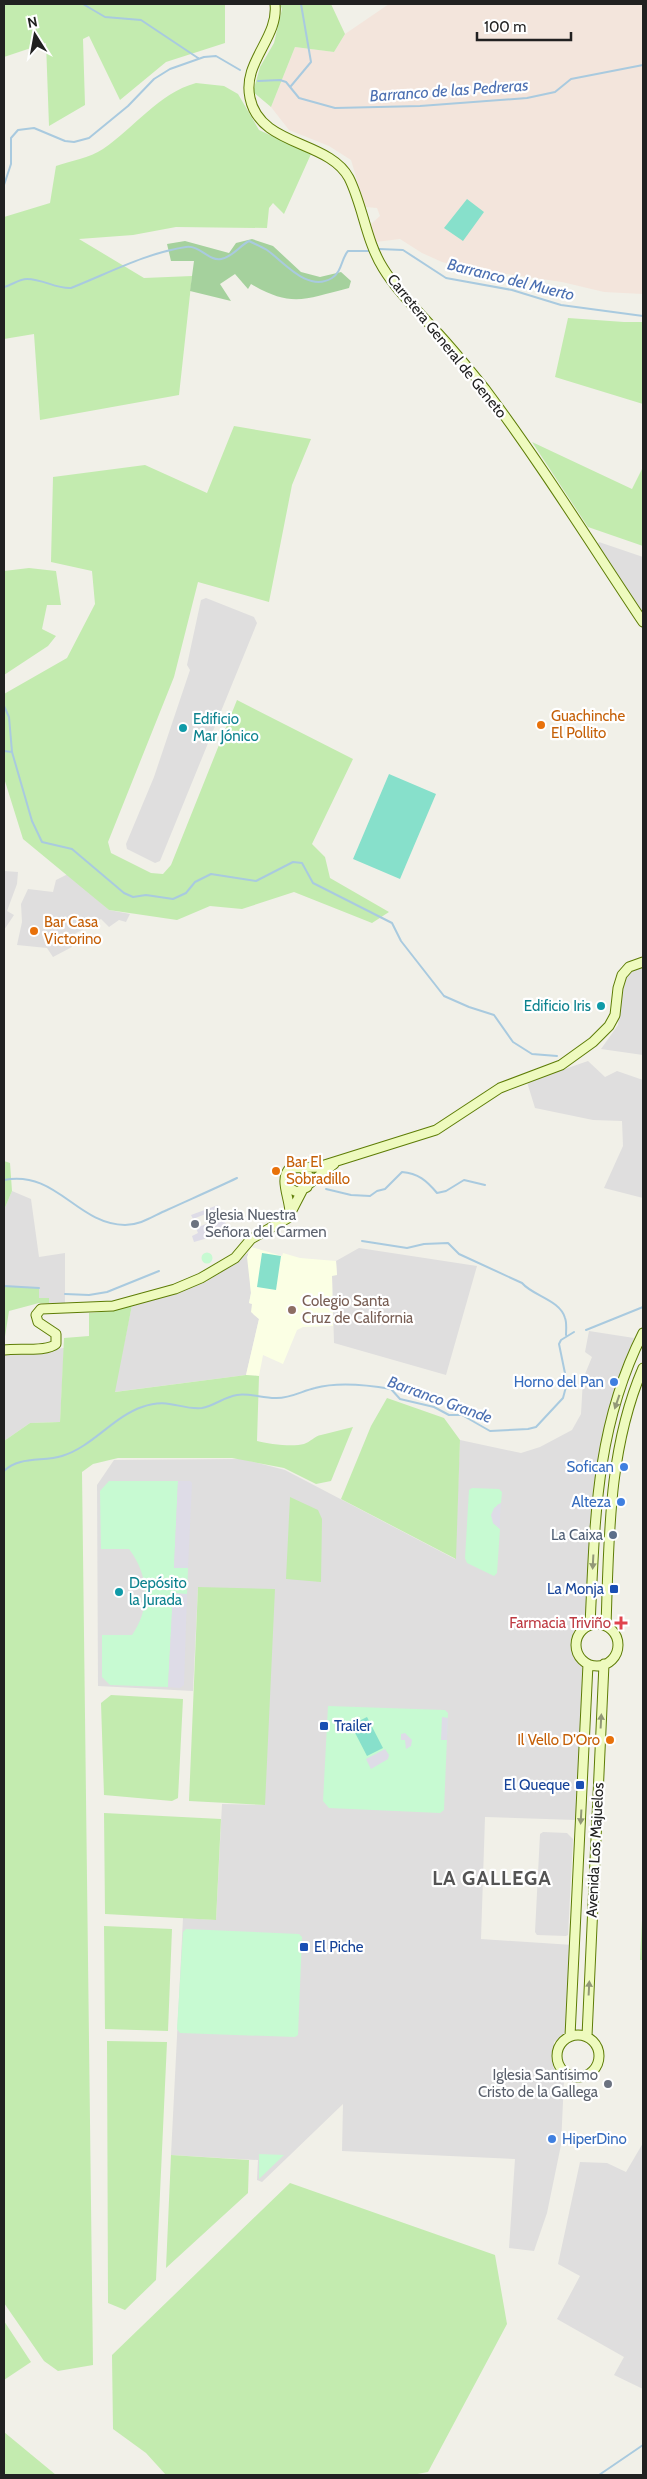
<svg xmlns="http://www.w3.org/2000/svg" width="647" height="2479" viewBox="0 0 647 2479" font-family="Cabin,sans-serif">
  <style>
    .residential { fill: #dfdede }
    .education { fill: #fbffe4 }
    .military { fill: #f3e5dc }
    .grass { fill: #c3ebaf }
    .forest { fill: #a5d19d }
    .park { fill: #c7fad2 }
    .pitch { fill: #87e0cb }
    .plaza { fill: #dedce7 }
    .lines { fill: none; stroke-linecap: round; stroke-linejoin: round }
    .stream { stroke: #a9cadf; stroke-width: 2 }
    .secondary-casing { stroke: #5d7c05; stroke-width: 11 }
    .secondary { stroke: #eefabe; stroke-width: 9 }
    .oneway { fill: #929877 }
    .food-dot { fill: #e8710a; stroke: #fff; stroke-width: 2 }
    .culture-dot { fill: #0f9aa8; stroke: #fff; stroke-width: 2 }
    .worship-dot { fill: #6b7280; stroke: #fff; stroke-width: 2 }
    .education-dot { fill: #8d6e63; stroke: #fff; stroke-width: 2 }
    .shop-dot { fill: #3f7fe0; stroke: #fff; stroke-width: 2 }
    .service-dot { fill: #5c6f8a; stroke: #fff; stroke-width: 2 }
    .transit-dot { fill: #1a4fb4; stroke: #fff; stroke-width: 2 }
    .health-dot { fill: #e0444e; stroke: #fff; stroke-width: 2 }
    .labels { text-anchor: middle; stroke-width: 4.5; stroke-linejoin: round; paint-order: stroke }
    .street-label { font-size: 15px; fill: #212121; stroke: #fff }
    .food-label { font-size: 15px; fill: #c56008; stroke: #fff; text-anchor: start }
    .culture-label { font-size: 15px; fill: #0d838f; stroke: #fff; text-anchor: start }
    .worship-label { font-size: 15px; fill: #5b616d; stroke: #fff; text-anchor: start }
    .education-label { font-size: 15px; fill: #785e54; stroke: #fff; text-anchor: start }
    .shop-label { font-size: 15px; fill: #366cbe; stroke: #fff; text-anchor: end }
    .service-label { font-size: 15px; fill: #4e5e75; stroke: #fff; text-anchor: end }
    .transit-label { font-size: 15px; fill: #164399; stroke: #fff; text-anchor: end }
    .health-label { font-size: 15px; fill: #be3a42; stroke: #fff; text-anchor: end }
    .water-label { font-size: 16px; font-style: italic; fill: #4c70b2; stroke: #fff }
    .district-label { font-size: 20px; font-weight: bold; letter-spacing: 1px; fill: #545454; stroke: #fff }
  </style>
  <rect width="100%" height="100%" fill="#f1f0e8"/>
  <!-- residential -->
  <path class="residential" d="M599,542L643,557V616L596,547Z
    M206,598L254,617L257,623L160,861L155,863L127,849L126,844L154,777L190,670L187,665L201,600Z
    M4,871L18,872L17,884L7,911L14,915L4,930Z
    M68,874L109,910L130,914L126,922L119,920L109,927L101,919L71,936L72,947L53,957L47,948L17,945L22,922L21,904L28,889L53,892L56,880Z
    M637,968H643V1055L601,1049L618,1025L621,993L627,975Z
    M588,1061L605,1077L617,1071L643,1080V1198L604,1188L623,1146L622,1121L593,1120L535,1108L527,1082Z
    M12,1191L31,1199L39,1257L65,1253V1303H39L13,1288L4,1286V1210Z
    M359,1248L477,1266L446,1375L334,1343L332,1275H337L336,1261Z
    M248,1253L251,1293L249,1303L252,1304L253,1314L259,1319L246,1375L114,1392L132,1305L206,1282Z
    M589,1331L634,1338L610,1412L594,1482L586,1619L578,1623L570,1641L574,1657L585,1669L576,1820L485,1817L481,1939L573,1945L569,2029L554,2042L553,2067L564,2080L561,2145L547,2213L534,2251L509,2248L515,2159L342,2151L343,2104L262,2182L257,2180L258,2160L171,2155L183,1918L216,1920L222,1804L265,1805L198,1587L193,1691L98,1686L97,1485L114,1460L242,1459L285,1470L455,1559L460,1440L521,1453L540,1447L572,1430L581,1414L583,1379L592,1357L585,1352Z
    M64,1348L60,1422L30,1423L4,1441V1355Z
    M543,1832L567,1833L573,1839L568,1935L566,1936L537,1935L535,1932L540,1834Z
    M643,2143V2389L614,2375L624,2357L557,2319L580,2276L558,2264L580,2162L607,2163L626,2172Z"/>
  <!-- education -->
  <path class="education" d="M251,1247L282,1256L283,1253L300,1258L336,1261L337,1275L332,1276L333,1326L303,1327L297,1330L283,1364L263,1355L259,1376L246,1375L259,1319L251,1312L252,1304L249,1303L251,1293L247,1257Z"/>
  <!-- military -->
  <path class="military" d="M389,4H643V294L604,292L562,282L465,268L442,262L422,253L400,239L376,242L370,225L380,216L377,208L365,207L351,160L329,146L289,130L271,107L295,47L334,52L345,34Z"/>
  <!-- grass -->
  <path class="grass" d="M4,4H225V43L166,62L120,100L89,36L83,39L85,105L49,126L46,43L4,57Z
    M280,4H331L345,34L334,52L295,47L271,107L253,92L260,67L274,43L282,9Z
    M196,83L224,86L238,94L259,130L311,154L284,214L273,203L269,208L267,228L176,227L133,235L79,239L144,278L192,276L179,395L40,420L34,334L4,339V217L50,203L56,166C70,161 90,158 103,149C134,128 159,93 196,83Z
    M568,318L624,322H643V404L555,377Z
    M234,426L311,439L292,485L269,602L198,582L174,677L108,842L111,853L151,873L163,874L171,865L237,700L353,759L312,844L325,857L330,878L389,912L372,923L294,892L242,909L210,906L177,920L109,910L23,839L4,778V694L67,658L95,604L92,571L51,562L53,477L145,465L207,493Z
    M532,442L632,489L643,467V546L588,527Z
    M29,568L56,571L61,605H47L42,629L56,636L48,646L4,675V571Z
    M4,1161L10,1163L12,1191L4,1210Z
    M4,1286L39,1288V1298H49V1303H39L9,1311L4,1343Z
    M132,1305L115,1392L246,1375L259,1376L257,1441C268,1444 293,1447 304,1444C310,1442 315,1436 321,1435C332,1432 342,1430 353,1427L331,1481L316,1484L284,1468L232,1458H118L93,1464L82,1472L93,2365L58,2371L44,2361L4,2303V1441L30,1423L60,1422L64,1338L89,1336V1313L113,1311Z
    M387,1398L444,1418L460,1440L456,1559L341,1499L371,1426Z
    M290,1497L318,1510L322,1519L321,1582L286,1579Z
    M198,1587L275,1589L265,1805L189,1801Z
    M111,1695L183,1699L178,1798L172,1801L104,1795L101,1703Z
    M104,1813L221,1819L216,1920L105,1914Z
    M643,1900V1960H640Z
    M104,1926L172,1929L168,2031L105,2029Z
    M107,2041L167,2042L156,2280L125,2310L108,2303Z
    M171,2155L249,2160L248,2193L166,2268Z
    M290,2183L495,2255L507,2324L428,2472L412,2475H166L146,2453L113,2429L112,2355Z
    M4,2321L31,2362L4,2380Z
    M4,2432L56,2475H4Z"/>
  <!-- forest -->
  <path class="forest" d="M252,239L273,246L301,272L320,277L341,272L351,281L349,288C305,299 292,308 251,284L248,289L235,274L220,284L231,301L190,291L194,261H171L167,244L185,241L229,253L236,243Z"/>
  <!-- park -->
  <path class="park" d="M201.5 1258a5.5 5.5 0 1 1 11 0a5.5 5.5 0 1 1-11 0Z
    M109,1481H178L174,1568H188L187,1594H173L168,1687L110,1685L102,1677V1635H132C151,1608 149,1575 129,1549H101L100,1491Z
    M472,1488L499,1489L502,1492L501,1503L497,1505L493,1523L500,1529L497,1573L494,1576L467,1563L465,1558L469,1490Z
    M328,1706L445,1710L448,1713L444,1810L440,1813L329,1808L323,1801Z
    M186,1929L299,1934L302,1937L298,2035L295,2037L180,2033L177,2029L183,1932Z
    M259,2154L284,2155L259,2179Z"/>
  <!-- pitch -->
  <path class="pitch" d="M467,199L484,212L463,241L444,228Z
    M389,774L436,794L400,879L353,859Z
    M262,1253L281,1256L276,1290L257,1287Z
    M367,1717L383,1748L367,1756L351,1725Z"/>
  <!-- plaza -->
  <path class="plaza" d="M218,1205L229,1232L194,1242L192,1236L198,1233L196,1228L211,1222L208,1213L193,1219L191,1215Z
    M178,1481H190L192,1483L188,1568H174Z
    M501,1503L500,1516V1529L493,1523L491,1515L494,1508Z
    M173,1593L187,1594L184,1685L180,1688L168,1687Z
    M442,1717L448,1718L447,1740H441Z
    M405,1733L412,1740L411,1746L406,1749L405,1740H401V1734Z
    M385,1749L389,1755L388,1759L371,1769L366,1759Z"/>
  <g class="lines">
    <!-- stream -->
    <path class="stream" d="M83,4L105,17L141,20L198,58
      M258,81L280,80L286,82L299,98L335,108L420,106L527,98L555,92L571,79L643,65
      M291,86L311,62L301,4
      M4,185L11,164V138L18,130L34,128L65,141L74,142L89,138L128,106L154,79L170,69L204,57L216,56L240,70
      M379,249L403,250L446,278L512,290L561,305L643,316
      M4,287C12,285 19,279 27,279C43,279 56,289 71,288C109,273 146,253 186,247C200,245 208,261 221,259C233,257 239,246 249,241C255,244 262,247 267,250C284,262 308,293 332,278C342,272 341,259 348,251H371
      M4,706L9,717L12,752
      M4,751L12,752L32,821L42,842L72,849L124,893L133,897L146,895L173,899L186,893L195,882L211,874L256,881L293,862L302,863L313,883L392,923L401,941L444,996L469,1007L494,1015L513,1042L532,1054L557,1056
      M4,1180C57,1170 76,1224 125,1225C141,1225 153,1216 167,1210C191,1199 214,1189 237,1178
      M326,1189L351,1195L370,1196L377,1191L385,1189L402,1172C418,1173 427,1181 437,1193L446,1191L464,1180L485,1185
      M362,1241L407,1248L424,1244L448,1243L459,1254L522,1283C533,1296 560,1300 565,1318C567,1323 566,1330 566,1335
      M4,1286L39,1288
      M65,1294L89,1295L107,1292L159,1271
      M586,1330L643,1307
      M4,1471C19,1456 43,1462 62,1456C92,1447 113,1417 142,1407C169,1397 179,1410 202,1408C214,1406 224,1397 237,1395C249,1393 262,1398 275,1398C289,1399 302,1391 315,1388C337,1382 368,1385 391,1389L400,1399L434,1407L449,1415H462L490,1431L528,1429L536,1427L563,1398L567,1383L559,1344L561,1340L574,1332
      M599,2475L643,2445"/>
    <!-- secondary casing -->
    <g class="secondary-casing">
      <path id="secondary" d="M275,4C279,38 242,62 250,98C260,147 329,140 349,178C363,206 366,241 383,268C397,291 417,310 435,330C453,349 469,369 485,389C541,464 591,544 643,622
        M309,1184L334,1164
        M287,1187L297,1192L307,1187L310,1178L303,1168
        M290,1215C291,1200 278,1179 290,1168L318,1167L436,1130L500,1088L561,1065L593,1042L609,1026L615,1015L618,988L622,975L629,967L643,962
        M4,1350C17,1348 47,1352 56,1344V1334L38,1322L36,1315L41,1309L113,1306L175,1289L201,1278L235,1258L251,1239L288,1218L302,1191
        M576 1645a21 21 0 1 1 42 0a21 21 0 1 1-42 0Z
        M590,1625C595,1522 595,1428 643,1333
        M606,1626C609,1538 608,1449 643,1368
        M557 2056a21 21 0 1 1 42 0a21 21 0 1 1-42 0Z
        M570,2036L588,1664
        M587,2036L604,1664"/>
    </g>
    <!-- secondary -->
    <use href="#secondary" class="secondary"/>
  </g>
  <!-- one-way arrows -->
  <defs><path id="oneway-solid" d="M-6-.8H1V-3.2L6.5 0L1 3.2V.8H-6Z" transform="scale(1.25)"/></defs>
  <g class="oneway">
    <use href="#oneway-solid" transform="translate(617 1402) rotate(109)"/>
    <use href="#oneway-solid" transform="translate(593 1562) rotate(93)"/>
    <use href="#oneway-solid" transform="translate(601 1721) rotate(-87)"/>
    <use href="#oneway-solid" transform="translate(581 1817) rotate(93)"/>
    <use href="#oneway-solid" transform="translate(589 1988) rotate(-87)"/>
  </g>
  <!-- markers -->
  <g class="food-dot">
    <circle cx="541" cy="725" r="5"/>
    <circle cx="34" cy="931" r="5"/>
    <circle cx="276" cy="1171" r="5"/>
    <circle cx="610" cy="1740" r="5"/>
  </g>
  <g class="culture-dot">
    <circle cx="183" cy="728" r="5"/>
    <circle cx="601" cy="1006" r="5"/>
    <circle cx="119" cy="1592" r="5"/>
  </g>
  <g class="worship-dot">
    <circle cx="195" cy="1224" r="5"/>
    <circle cx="608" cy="2084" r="5"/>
  </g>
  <circle class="education-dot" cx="292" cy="1310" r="5"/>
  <g class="shop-dot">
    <circle cx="614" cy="1382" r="5"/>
    <circle cx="624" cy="1467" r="5"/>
    <circle cx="621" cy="1502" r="5"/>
    <circle cx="552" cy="2139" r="5"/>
  </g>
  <circle class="service-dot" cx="613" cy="1535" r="5"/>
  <g class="transit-dot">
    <rect x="609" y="1584" width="10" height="10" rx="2.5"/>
    <rect x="319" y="1721" width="10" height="10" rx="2.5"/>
    <rect x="575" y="1780" width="10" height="10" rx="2.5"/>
    <rect x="299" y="1942" width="10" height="10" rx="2.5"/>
  </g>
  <path class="health-dot" d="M618.5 1615.5h5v5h5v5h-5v5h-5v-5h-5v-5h5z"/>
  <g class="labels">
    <!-- street labels -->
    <g class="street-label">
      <text transform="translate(447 346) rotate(51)" y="5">Carretera General de Geneto</text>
      <text transform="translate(595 1850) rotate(-87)" y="5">Avenida Los Majuelos</text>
    </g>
    <!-- food labels -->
    <g class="food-label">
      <text x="551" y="721">Guachinche<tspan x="551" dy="17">El Pollito</tspan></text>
      <text x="44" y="927">Bar Casa<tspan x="44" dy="17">Victorino</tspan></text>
      <text x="286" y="1167">Bar El<tspan x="286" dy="17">Sobradillo</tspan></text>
      <text x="600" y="1745" text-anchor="end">Il Vello D'Oro</text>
    </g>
    <!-- culture labels -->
    <g class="culture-label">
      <text x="193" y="724">Edificio<tspan x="193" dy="17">Mar Jónico</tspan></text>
      <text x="591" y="1011" text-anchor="end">Edificio Iris</text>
      <text x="129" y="1588">Depósito<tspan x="129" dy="17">la Jurada</tspan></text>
    </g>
    <!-- worship labels -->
    <g class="worship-label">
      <text x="205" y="1220">Iglesia Nuestra<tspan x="205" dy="17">Señora del Carmen</tspan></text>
      <text x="598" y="2080" text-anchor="end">Iglesia Santísimo<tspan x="598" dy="17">Cristo de la Gallega</tspan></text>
    </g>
    <!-- education labels -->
    <g class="education-label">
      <text x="302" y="1306">Colegio Santa<tspan x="302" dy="17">Cruz de California</tspan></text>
    </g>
    <!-- shop labels -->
    <g class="shop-label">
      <text x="604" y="1387">Horno del Pan</text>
      <text x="614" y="1472">Sofican</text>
      <text x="611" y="1507">Alteza</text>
      <text x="562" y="2144" text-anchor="start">HiperDino</text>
    </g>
    <!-- service labels -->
    <g class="service-label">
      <text x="603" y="1540">La Caixa</text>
    </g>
    <!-- transit labels -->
    <g class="transit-label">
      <text x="604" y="1594">La Monja</text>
      <text x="334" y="1731" text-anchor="start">Trailer</text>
      <text x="570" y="1790">El Queque</text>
      <text x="314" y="1952" text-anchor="start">El Piche</text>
    </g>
    <!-- health labels -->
    <g class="health-label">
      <text x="611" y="1628">Farmacia Triviño</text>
    </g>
    <!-- water labels -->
    <g class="water-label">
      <text transform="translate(449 90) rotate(-4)" y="6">Barranco de las Pedreras</text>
      <text transform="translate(511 279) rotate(14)" y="6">Barranco del Muerto</text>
      <text transform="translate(440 1399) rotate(20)" y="6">Barranco Grande</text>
    </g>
    <!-- district labels -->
    <g class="district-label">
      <text x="492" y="1885">LA GALLEGA</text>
    </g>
  </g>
  <!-- border -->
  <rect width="647" height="2479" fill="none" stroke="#212121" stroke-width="10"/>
  <!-- north arrow -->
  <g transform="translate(35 35) rotate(349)" stroke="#ffffff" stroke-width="4" paint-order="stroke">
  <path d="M0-4L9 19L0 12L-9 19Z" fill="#212121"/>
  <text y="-8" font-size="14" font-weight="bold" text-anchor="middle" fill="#212121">N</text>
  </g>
  <!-- scale -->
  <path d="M477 32v8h94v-8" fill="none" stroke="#212121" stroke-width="2.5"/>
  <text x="484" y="32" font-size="15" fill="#212121" stroke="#ffffff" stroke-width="4" paint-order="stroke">100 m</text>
</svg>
